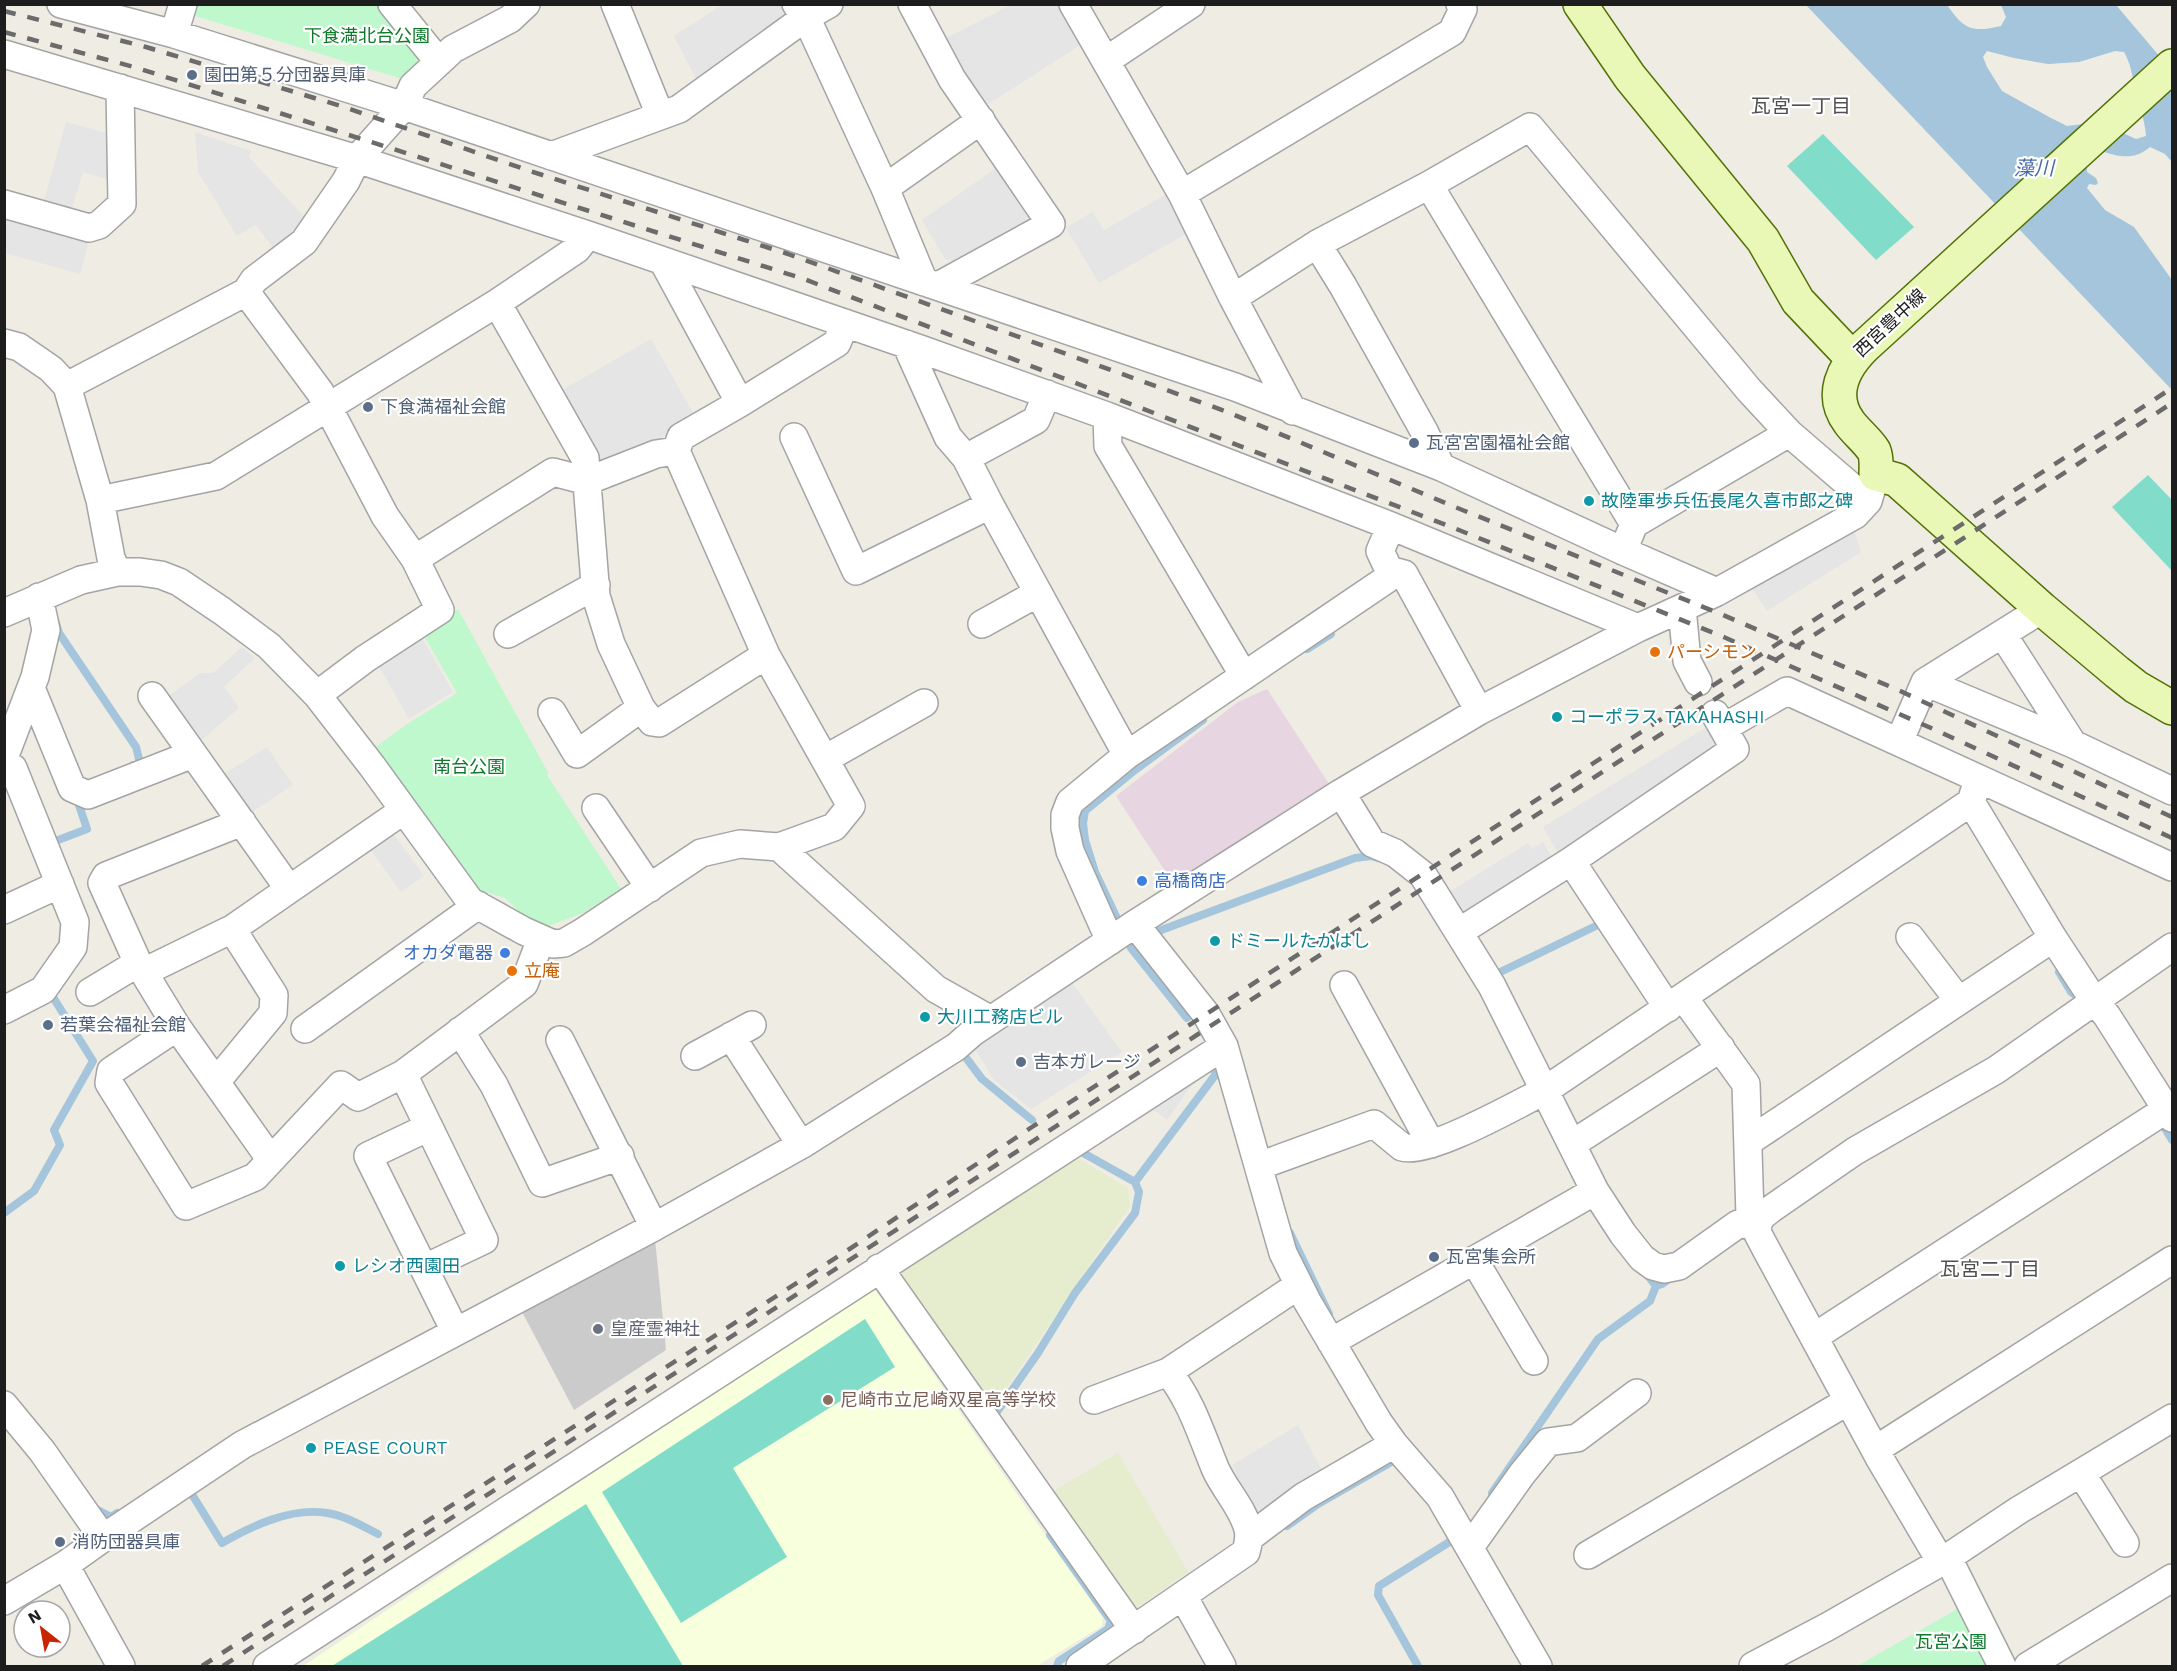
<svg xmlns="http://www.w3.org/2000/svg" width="2177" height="1671" viewBox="0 0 2177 1671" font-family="'Work Sans','Noto Sans JP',sans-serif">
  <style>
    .industrial { fill: #e7d5e1 }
    .education { fill: #f8ffdc }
    .religious { fill: #cbcbcb }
    .farmland { fill: #e5edce }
    .park { fill: #c0f8ce }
    .pitch { fill: #81ddc9 }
    .parking { fill: #e5e5e5 }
    .water { fill: #a4c5db; fill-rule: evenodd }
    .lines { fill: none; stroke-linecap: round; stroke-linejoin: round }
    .stream { stroke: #a4c5db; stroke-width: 8 }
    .street-casing { stroke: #a4a4a4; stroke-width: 30 }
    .secondary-casing { stroke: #537206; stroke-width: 36 }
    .street { stroke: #fff; stroke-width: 27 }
    .secondary { stroke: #e9f8b7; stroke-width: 33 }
    .rail { stroke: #6b6b6b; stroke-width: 4.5; stroke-dasharray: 12 12; stroke-linecap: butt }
    .service-dot { fill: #5c6f8a; stroke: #fff; stroke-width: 2 }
    .culture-dot { fill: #0f9aa8; stroke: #fff; stroke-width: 2 }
    .food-dot { fill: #e8710a; stroke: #fff; stroke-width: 2 }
    .shop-dot { fill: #3f7fe0; stroke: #fff; stroke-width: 2 }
    .worship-dot { fill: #6b7280; stroke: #fff; stroke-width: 2 }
    .education-dot { fill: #8d6e63; stroke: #fff; stroke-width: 2 }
    .labels { text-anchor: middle; stroke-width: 4.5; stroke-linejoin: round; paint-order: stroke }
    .park-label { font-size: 18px; fill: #0d7929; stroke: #fff }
    .service-label { font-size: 18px; fill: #4e5e75; stroke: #fff; text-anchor: start }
    .street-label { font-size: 18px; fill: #1d1d1d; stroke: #fff }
    .culture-label { font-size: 18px; fill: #0d838f; stroke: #fff; text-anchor: start }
    .food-label { font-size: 18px; fill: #c56008; stroke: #fff; text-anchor: start }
    .shop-label { font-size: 18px; fill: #366cbe; stroke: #fff; text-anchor: start }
    .worship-label { font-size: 18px; fill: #5b616d; stroke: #fff; text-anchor: start }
    .education-label { font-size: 18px; fill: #785e54; stroke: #fff; text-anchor: start }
    .neighbourhood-label { font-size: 20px; fill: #505050; stroke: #fff }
    .water-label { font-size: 20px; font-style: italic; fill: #4b6aab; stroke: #fff }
  </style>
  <rect width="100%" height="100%" fill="#eeece3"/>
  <!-- industrial -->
  <path class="industrial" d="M1267,689L1329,784L1173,883L1116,796L1238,702Z"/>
  <!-- education -->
  <path class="education" d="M873,1287L1103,1618L1102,1626L1040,1664L1041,1666H303Z"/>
  <!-- religious -->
  <path class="religious" d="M655,1239L666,1350L574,1410L520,1308Z"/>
  <!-- farmland -->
  <path class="farmland" d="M1069,1153L1128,1188L1130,1206L990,1412L896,1276L903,1260Z
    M1118,1453L1188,1572L1133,1610L1050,1493Z"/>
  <!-- park -->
  <path class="park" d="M192,4L381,5L427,60L406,80L192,15Z
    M458,609L549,774L547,775L621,889L583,913L546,927L525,917L505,898L479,890L373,749L407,724L457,693L421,631Z
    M1961,1607L1993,1666H1857Z"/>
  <!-- pitch -->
  <path class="pitch" d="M1823,134L1914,227L1876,260L1787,166Z
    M2148,475L2172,500V571L2112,507Z
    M865,1319L895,1367L733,1468L787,1557L681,1623L602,1492Z
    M586,1504L683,1666H332Z"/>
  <!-- parking -->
  <path class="parking" d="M1062,4L1085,42L982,108L942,40L1011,5Z
    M722,5H781L784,8L783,22L698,83L674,36Z
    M66,122L114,135L115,182L83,172L70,215L42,207Z
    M195,132L251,151L249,157L309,222L277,252L255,225L237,236L198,172Z
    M1002,164L1037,214L1034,225L959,263L945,259L922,220Z
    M1167,194L1188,233L1099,283L1066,228L1092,212L1104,230Z
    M4,213L90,237L80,274L5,253Z
    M651,339L696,418L638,450L608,463L595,460L557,393Z
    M1854,530L1861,552L1767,611L1751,587Z
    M420,634L453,692L409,719L376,661Z
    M242,647L255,658L224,687L239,708L198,743L166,698L200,673H213Z
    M1710,725L1723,748L1560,857L1543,827Z
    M267,747L293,785L246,816L221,776Z
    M393,833L424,876L401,892L370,849Z
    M1543,842L1555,862L1461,919L1446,894L1528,843L1532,849Z
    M1070,980L1122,1052L1031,1109L994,1080L972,1044Z
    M1205,1067L1167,1120L1145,1104Z
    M1298,1425L1323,1472L1256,1513L1232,1465Z"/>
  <!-- water -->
  <path class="water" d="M1806,5H1947C1964,29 1971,33 2001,26L2006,17L2001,5H2116L2172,71V162L2165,154L2150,147C2133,162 2115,156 2096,149L2087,166V172L2096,178L2098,183L2096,185L2089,184L2087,188L2105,210L2134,227L2172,280V390ZM1987,51L2014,58L2048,64L2079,62L2115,51L2124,52C2131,64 2132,75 2135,89C2139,105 2145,120 2146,136L2136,139L2099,122L2067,126L2051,118L2002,91L1987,67L1983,57Z"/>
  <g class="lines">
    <!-- stream -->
    <path class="stream" d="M56,623L59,633L136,747L140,763L133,765
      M1307,649L1331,634
      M55,846L53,842L87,829L79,805L80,799
      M1156,932L1355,858L1371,856L1378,858
      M2059,972L2071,992L2081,999
      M1492,976L1602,923L1604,926
      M1187,1018L1131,948L1095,872L1085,840L1083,823L1085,811L1135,770L1203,720
      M967,1059L982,1079L1032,1120
      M2161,1122L2172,1140
      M1076,1149L1135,1182
      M4,1213L34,1191L60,1145L54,1130L93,1061L51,994L53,991
      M1290,1233L1329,1314
      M1645,1272L1656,1286L1662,1284L1672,1277
      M992,1419L1038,1353L1075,1293L1135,1213L1139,1192L1135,1182L1216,1074L1211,1061
      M188,1488L222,1543C252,1526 291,1507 327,1513C346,1516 362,1526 378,1534
      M1492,1493L1598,1339L1650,1301L1656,1286
      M94,1508L111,1517L117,1513
      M1287,1526L1318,1504L1400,1457
      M1050,1535L1111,1621L1108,1629L1059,1661L1057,1666
      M1418,1666L1378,1595L1379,1586L1459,1536"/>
    <!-- street casing -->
    <g class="street-casing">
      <path id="street" d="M61,4L174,34L404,106L1235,387L1441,467L1623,551L1717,592
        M392,4L439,62
        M615,4L660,115
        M796,4L806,17L885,188L924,282
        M912,4L952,79L1051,224L938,286
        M1073,4L1182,194L1233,298L1293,411
        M174,34L183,4
        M4,54L357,159L588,235L923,350L1107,416L1391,526L1638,628
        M1107,60L1191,4
        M551,156L679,109L806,17L829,4
        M1429,185L1634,524L1623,551
        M885,188L981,120
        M1182,194L1452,32L1463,9L1460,4
        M4,204L89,228L99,225L122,204L120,88
        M1317,244L1343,286L1424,431L1441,467
        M663,261L740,403
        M246,292L320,392L385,516L415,559L440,610L365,659L317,695
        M1233,298L1317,244L1429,185L1530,127L1749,390L1789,433L1868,501
        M497,303L585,458L596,596L611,644L641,708L652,722L659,723L766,655
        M4,343L19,347L51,369L67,386L100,500L111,558L117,572
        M906,344L948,437L966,458L990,505L1127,755
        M67,386L246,292L254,280L304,242L346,181L357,159L404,106L413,86L453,49L510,19L526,4
        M1107,416L1108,446L1244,676
        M794,437L856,571L990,505
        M676,451L766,655L851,806L834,827L779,847
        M966,458L1036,420L1047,394
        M100,500L216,476L497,303L577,249L588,235
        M1634,524L1789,433
        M415,559L553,472L587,481L656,454L676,451L681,437L740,403L837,343L845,323
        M1389,570L1404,574L1479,711
        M1682,608L1687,661L1698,682
        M4,613L81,580L117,572H140L161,575L179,582L222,611L269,646L317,695L372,766L470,901L524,931L553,944L564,943L583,932L701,853L740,844L779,847L936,989L991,1020
        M982,624L1038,593
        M508,634L596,585
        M1925,682L2073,744L2003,635
        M31,688L72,788L88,795L193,754
        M152,696L289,889
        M552,712L577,754L641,708
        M1723,728L1787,691L2172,867
        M1899,742L1925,682L2042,609
        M2073,744L2172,791
        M4,758L35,677L46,630L39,597
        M825,759L924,703
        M4,765L13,768L75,922L73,947L43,990L4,1010
        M1976,786L1971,802L2053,938L2093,999L2107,1016L2172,1118
        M1341,793L1372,843L1395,853L1423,875L1492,986L1595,1191L1623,1234L1642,1258L1653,1266L1664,1269L1679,1266L1738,1224L1757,1225
        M596,808L650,888
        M242,822L106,876L102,883L138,963L177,1027L271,1160
        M4,910L60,884
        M1135,924L1206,1014L1224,1046L1283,1253L1307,1301L1379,1423L1394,1444L1440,1497L1538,1666
        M1459,932L1571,861
        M1910,937L1959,1001
        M1110,941L1070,851L1065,828V815L1070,802L1127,755L1387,579L1389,570L1380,551L1391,526
        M144,972L232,929L404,810
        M1344,985L1431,1144
        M90,992L138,963
        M1684,998L1746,1084L1750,1216L1757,1225
        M1668,1008L1571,861L1735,749L1715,714
        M177,1027L111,1071L109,1083L186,1206L255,1177L341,1085L358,1097L403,1074L524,984L541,939
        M305,1029L478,905
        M460,1031L494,1085L542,1183L620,1156
        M731,1036L801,1145
        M560,1040L654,1227
        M695,1056L752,1025
        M403,1074L484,1240L425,1268
        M216,1082L273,1013L274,995L232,929
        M429,1127L368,1156L455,1331
        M1748,1142L2053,938
        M1572,1144L1721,1048
        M1259,1166L1374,1124L1402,1147C1427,1156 1518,1104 1544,1091L1971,802
        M1474,1260L1534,1361
        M879,1268L1134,1630
        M1814,1337L2167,1109
        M1331,1342L1595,1191
        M1094,1400L1168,1372L1299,1285
        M4,1405L42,1451L103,1538
        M1875,1450L2172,1260
        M2081,1473L2125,1543
        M1250,1537L1303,1497L1394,1444
        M1470,1547L1522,1474L1548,1442L1577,1438L1637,1393
        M1588,1555L1848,1401
        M1948,1558L2002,1666
        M1941,1562L1880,1459L1767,1251L1758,1234L1757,1225L1762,1216L1771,1209L1855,1151L1996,1070L2172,947
        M65,1565L121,1666
        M1183,1596L1222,1666
        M4,1601L65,1565L103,1538L242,1445L654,1227L801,1145L956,1047L973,1032L1135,924L1341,793L1479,711L1638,628L1717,592L1855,515L1868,501L1876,474
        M267,1666C587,1461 904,1250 1224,1046
        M1080,1666L1246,1552C1248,1544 1250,1537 1248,1529C1242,1506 1224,1489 1215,1468C1201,1434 1191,1400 1168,1372
        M1753,1666L1827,1627L1941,1562L2019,1510L2172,1418
        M2028,1666L2172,1578"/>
    </g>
    <!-- secondary casing -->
    <g class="secondary-casing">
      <path id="secondary" d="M1580,4L1630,77L1763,240L1798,301L1852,358
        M2172,66L1864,347C1843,368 1829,395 1849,422C1856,432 1867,440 1874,451C1877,458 1876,467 1876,474L1897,480L2042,609L2117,672L2136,687L2172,708"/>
    </g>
    <!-- street -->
    <use href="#street" class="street"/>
    <!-- secondary -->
    <use href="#secondary" class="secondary"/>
    <!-- rail -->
    <path class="rail" d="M4,11L146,47L344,107L530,171L788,254L1225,411L1455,507L1723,615L1898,690L2172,817
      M4,32L134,67L804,279L1454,528L1726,638L1931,728L2172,838
      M202,1666L848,1250L1032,1127L2172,388
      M223,1666L2172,403"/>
  </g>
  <!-- markers -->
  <g class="service-dot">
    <circle cx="192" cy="75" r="6"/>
    <circle cx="368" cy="407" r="6"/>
    <circle cx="1414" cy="443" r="6"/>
    <circle cx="48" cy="1025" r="6"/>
    <circle cx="1021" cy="1062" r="6"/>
    <circle cx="1434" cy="1257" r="6"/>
    <circle cx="60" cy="1542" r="6"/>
  </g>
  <g class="culture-dot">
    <circle cx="1589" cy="501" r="6"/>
    <circle cx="1557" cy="717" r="6"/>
    <circle cx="1215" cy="941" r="6"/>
    <circle cx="925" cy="1017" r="6"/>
    <circle cx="340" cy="1266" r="6"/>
    <circle cx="311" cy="1448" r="6"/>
  </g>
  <g class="food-dot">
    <circle cx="1655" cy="652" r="6"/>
    <circle cx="512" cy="971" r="6"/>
  </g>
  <g class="shop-dot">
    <circle cx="1142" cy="881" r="6"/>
    <circle cx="505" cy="953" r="6"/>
  </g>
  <circle class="worship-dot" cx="598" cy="1329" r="6"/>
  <circle class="education-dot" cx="828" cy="1400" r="6"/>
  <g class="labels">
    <!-- park labels -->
    <g class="park-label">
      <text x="367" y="42">下食満北台公園</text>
      <text x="469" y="773">南台公園</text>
      <text x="1951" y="1648">瓦宮公園</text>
    </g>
    <!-- service labels -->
    <g class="service-label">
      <text x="204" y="81">園田第５分団器具庫</text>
      <text x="380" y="413">下食満福祉会館</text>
      <text x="1426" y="449">瓦宮宮園福祉会館</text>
      <text x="60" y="1031">若葉会福祉会館</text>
      <text x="1033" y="1068">吉本ガレージ</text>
      <text x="1446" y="1263">瓦宮集会所</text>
      <text x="72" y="1548">消防団器具庫</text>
    </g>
    <!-- street labels -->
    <g class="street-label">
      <text transform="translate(1890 323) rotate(-43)" y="6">西宮豊中線</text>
    </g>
    <!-- culture labels -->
    <g class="culture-label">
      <text x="1601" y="507">故陸軍歩兵伍長尾久喜市郎之碑</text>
      <text x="1569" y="723">コーポラス TAKAHASHI</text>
      <text x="1227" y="947">ドミールたかはし</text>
      <text x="937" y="1023">大川工務店ビル</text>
      <text x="352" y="1272">レシオ西園田</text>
      <text x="323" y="1454">PEASE COURT</text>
    </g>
    <!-- food labels -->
    <g class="food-label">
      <text x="1667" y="658">パーシモン</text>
      <text x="524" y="977">立庵</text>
    </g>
    <!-- shop labels -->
    <g class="shop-label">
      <text x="1154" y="887">高橋商店</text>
      <text x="493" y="959" text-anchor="end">オカダ電器</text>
    </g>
    <!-- worship labels -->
    <g class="worship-label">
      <text x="610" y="1335">皇産霊神社</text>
    </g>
    <!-- education labels -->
    <g class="education-label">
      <text x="840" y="1406">尼崎市立尼崎双星高等学校</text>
    </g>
    <!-- neighbourhood labels -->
    <g class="neighbourhood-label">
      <text x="1801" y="113">瓦宮一丁目</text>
      <text x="1990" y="1276">瓦宮二丁目</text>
    </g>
    <!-- water labels -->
    <g class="water-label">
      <text x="2034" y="175">藻川</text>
    </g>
  </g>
  <!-- border -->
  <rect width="2177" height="1671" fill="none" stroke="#1d1d1d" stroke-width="12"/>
  <!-- north arrow -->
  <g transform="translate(42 1629) rotate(329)"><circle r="28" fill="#ffffff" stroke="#a5a5a5" stroke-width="1.5"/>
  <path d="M0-4.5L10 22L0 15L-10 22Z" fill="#c72503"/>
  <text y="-9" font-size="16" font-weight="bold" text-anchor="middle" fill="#1d1d1d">N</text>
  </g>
</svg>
